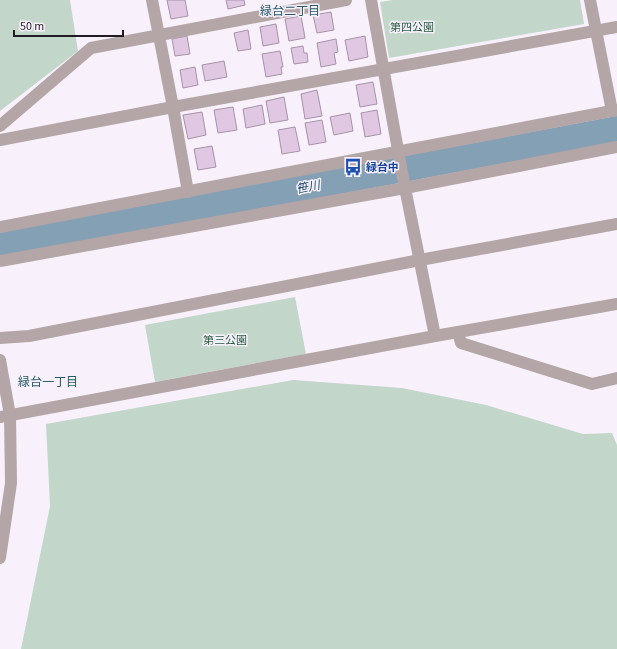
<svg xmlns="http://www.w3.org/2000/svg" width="617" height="649" viewBox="0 0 617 649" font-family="'Source Sans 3','Noto Sans JP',sans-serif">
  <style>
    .green { fill: #c2d6ca }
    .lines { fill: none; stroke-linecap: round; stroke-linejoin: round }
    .river { stroke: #84a0b5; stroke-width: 26 }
    .building { fill: #e0c8e2; stroke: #a792a9 }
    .minor { stroke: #b4a5a6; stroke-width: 12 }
    .tertiary { stroke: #b4a5a6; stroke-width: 12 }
    .labels { text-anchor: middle; stroke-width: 3; stroke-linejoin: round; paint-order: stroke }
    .park-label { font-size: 11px; fill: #255a3e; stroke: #f8f1fc }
    .transit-label { font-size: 11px; font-weight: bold; fill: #164399; stroke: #f8f1fc; text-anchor: start }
    .neighbourhood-label { font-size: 12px; fill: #245a67; stroke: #f8f1fc }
    .water-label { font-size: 12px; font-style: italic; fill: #184968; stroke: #f8f1fc }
  </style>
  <rect width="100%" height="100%" fill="#f8f1fc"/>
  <!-- green -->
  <path class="green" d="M0,0H70L78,51L0,111Z
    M393,0H580L584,24L389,58L380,2Z
    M295,297L306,354L155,382L145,325Z
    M293,380L402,388L486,405L583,434L612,433L617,445V649H21L50,506L46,424Z"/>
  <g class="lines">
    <!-- river -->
    <path class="river" d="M0,245L617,129"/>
  </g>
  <!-- building -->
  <path class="building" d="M167,0H185L188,16L171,19Z
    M226,0H244L245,5L228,9Z
    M331,12L334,30L317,33L313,15Z
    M301,16L305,38L289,41L285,19Z
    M276,24L279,43L263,46L260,27Z
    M248,30L251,49L238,51L234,33Z
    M187,36L190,54L175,56L172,39Z
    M365,36L368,57L349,61L345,40Z
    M336,39L338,52L334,53L336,64L321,67L317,43Z
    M303,46L304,53H307L308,62L294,64L291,48Z
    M280,51L283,67H281L282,74L266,77L262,54Z
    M224,61L227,77L205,81L202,65Z
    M195,67L198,85L183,88L180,70Z
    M373,82L377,104L360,107L356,85Z
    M317,90L322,116L305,119L301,94Z
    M284,97L288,120L270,123L266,101Z
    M262,105L265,124L246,128L243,109Z
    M233,107L237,130L218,133L214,110Z
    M377,110L381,134L365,137L361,113Z
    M202,112L206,135L188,139L183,115Z
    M350,113L353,131L334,135L330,117Z
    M322,120L326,142L309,145L305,123Z
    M295,127L300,151L282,154L278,130Z
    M212,146L216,167L198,170L194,149Z"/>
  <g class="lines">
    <!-- minor -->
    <path class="minor" d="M152,0L173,107L188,192
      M371,0L403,178L435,336
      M590,0L612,111
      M0,126L91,48L346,0
      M0,140L173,107L617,27
      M0,261L405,188L617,147
      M458,332L461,343L592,384L617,378
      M0,338L29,336L420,260L617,224
      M0,360L10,415L11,483L0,558
      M0,417L435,336L617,304"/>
    <!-- tertiary -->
    <path class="tertiary" d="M0,227L617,110"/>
  </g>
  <!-- icons -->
  <defs>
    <g id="bus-bare" transform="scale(1.38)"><path d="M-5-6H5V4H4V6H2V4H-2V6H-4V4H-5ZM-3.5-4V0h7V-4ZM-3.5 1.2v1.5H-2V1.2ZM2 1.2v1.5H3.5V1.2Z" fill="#1a4fb4" stroke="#f8f1fc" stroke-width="2.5" paint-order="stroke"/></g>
  </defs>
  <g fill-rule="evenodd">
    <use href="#bus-bare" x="353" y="167"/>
  </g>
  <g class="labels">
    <!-- park labels -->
    <g class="park-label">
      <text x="412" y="31">第四公園</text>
      <text x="225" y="344">第三公園</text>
    </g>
    <!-- transit labels -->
    <g class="transit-label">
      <text x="366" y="171">緑台中</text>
    </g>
    <!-- neighbourhood labels -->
    <g class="neighbourhood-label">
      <text x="290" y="15">緑台二丁目</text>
      <text x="48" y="386">緑台一丁目</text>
    </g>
    <!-- water labels -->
    <g class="water-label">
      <text transform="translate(308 187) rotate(-11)" y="4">笹川</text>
    </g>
  </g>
  <!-- scale -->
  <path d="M14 30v6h109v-6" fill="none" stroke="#211b25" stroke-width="2"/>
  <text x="20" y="30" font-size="12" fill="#211b25" stroke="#f8f1fc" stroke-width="3" paint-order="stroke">50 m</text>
</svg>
